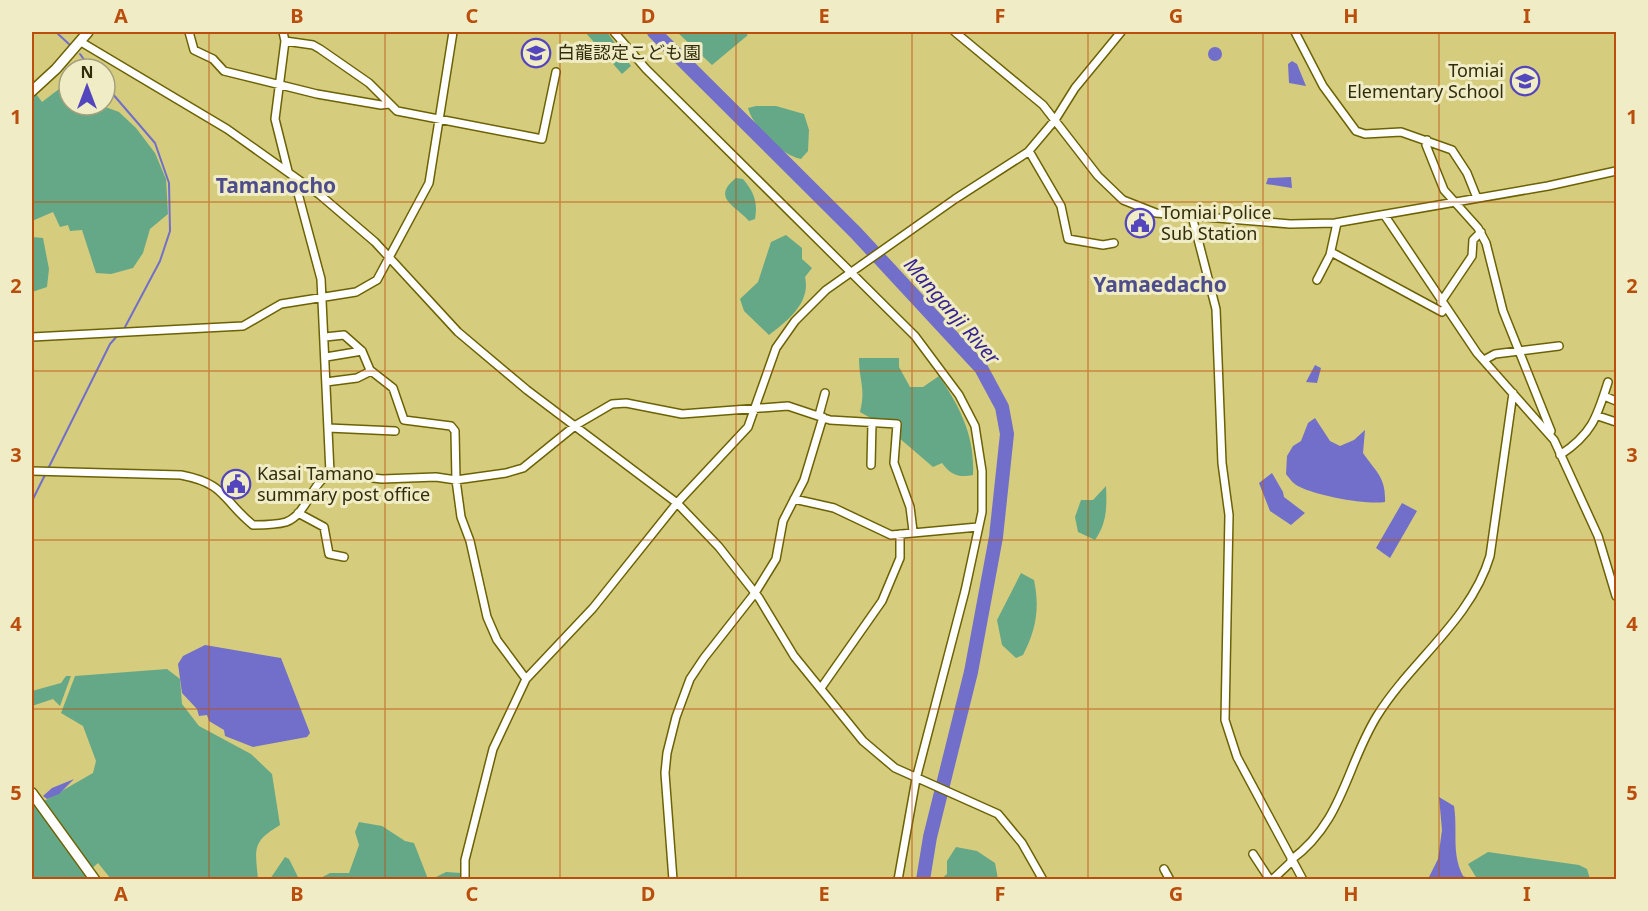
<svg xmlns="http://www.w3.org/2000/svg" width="1648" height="911" viewBox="0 0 1648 911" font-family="'Noto Sans','Noto Sans JP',sans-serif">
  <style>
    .green { fill: #65a888 }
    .water { fill: #716fca }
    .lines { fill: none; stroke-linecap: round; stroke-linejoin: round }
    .stream { stroke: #716fca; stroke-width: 2 }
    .river { stroke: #716fca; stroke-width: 14 }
    .street-casing { stroke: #6c6204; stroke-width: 10 }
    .secondary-casing { stroke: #6c6204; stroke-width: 12 }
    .street { stroke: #fff; stroke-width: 7 }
    .secondary { stroke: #fff; stroke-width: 9 }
    .grid { fill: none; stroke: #ba4e0c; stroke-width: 1.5; stroke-opacity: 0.55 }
    .labels { text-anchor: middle; stroke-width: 6; stroke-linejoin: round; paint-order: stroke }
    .poi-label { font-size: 18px; fill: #312d0c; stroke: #f0ecc6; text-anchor: start }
    .water-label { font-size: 20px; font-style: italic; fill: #36238f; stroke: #f0ecc6 }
    .quarter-label { font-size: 21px; font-weight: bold; fill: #4e4d8b; stroke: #f0ecc6 }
    .neatline { fill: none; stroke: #ba4e0c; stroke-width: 2 }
    .grid-label { font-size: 20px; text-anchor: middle; font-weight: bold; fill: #ba4e0c }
  </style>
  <rect width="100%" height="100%" fill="#d6cc7d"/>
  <!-- green -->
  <path class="green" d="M585,32H607L631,66L622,74Z
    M677,32H743L748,35L712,65Z
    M32,88L42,102L59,89H69V105H100L119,112L136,128L155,153L166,179L168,214L150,229L143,253L133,268L111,274L96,273L82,230L70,231L68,225L60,227L53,212L32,221Z
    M756,106H776L804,114L809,130L808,151L801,159C782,156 753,127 748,108Z
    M736,178L743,179C754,192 758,202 755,219L749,221C735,205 711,198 736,178Z
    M786,235L802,248V259L812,268L805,277C811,302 788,321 769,335L744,311L740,299L758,282L771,242Z
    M32,237L43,238L49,269L47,287L32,292Z
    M859,358H899V367L910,387H923L939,376C960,407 975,436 973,475C958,478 951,475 942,463L933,467L898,437L900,421L874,420L860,412C866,388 859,381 859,358Z
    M1106,486C1107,507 1107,523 1095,540L1078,532L1075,517L1081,500H1093Z
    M1021,573L1034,580C1040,609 1036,630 1023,655L1016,658L1002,645L997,620Z
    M167,669L180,679L182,704L199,726L251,754L272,774L280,825C252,842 255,848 258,879H111L98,863L87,873L91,879L32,880V808L93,773L96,761L83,726L61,713L75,676Z
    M66,676H71L60,706L53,699L32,706V691L61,683Z
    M359,822L382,826L405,841L414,843L428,879H319L330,873H349L359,845L355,832Z
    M956,847L977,851L995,863L998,879H941L947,874V861Z
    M1488,852L1579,865L1587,869L1590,879H1477L1468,864Z
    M285,857L289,859L299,879H270Z
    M446,872L461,873L462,879L430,880Z"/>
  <!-- water -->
  <path class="water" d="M1208 54a7 7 0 1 1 14 0a7 7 0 1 1-14 0Z
    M1292,61L1297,64L1306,86L1289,83L1288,64Z
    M1291,177L1292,188L1266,184L1268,178Z
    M1315,365L1321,368L1317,383L1306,382Z
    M1315,418L1330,441L1340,446L1354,440L1365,430L1363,453C1376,472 1386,477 1385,502C1366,505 1318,496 1300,487C1294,485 1290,479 1286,474L1287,456L1293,446L1301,441L1308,423Z
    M1272,473L1283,492L1284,497L1305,513L1291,525L1270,511L1259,483Z
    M1402,503L1417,511L1390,558L1376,548Z
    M205,645L281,658L310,733L307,737L253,747L225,736L224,730L209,721L207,715L199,716L197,709L182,693L178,664L183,656Z
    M74,779L59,794L47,799L43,796L52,788Z
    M1439,797L1454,806C1458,831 1451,853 1463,876L1470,879H1428L1438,859L1442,830Z"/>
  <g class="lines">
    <!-- stream -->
    <path class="stream" d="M56,32L71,46
      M80,54L91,69
      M105,85L155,143L169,183L170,231L160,261L124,329
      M32,501L110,344L118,335"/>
    <!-- river -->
    <path class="river" d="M654,32L856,233L981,368L1002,407L1007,434L996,537L971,672L930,837L923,880"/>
    <!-- street casing -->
    <g class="street-casing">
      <path id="street" d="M189,32L194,50L213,59L224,71L317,94L381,105L389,104
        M283,32L285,41L275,119L288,171
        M614,32L646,69L915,336L959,395L975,426L982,471V512L965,591L916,779L898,880
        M955,32L1043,105L1098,176L1123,200L1156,213L1290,224L1335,223L1548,186L1616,171
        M1295,32L1323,86L1356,131L1365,134L1401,132L1452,150L1467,173L1477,198
        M285,41L313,45L320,49L369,83L397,111L542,139L556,72
        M81,42L227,129L320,195L375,242L458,332L527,390L677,503L719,547L759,598L794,656L863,741L895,768L998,814L1022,843L1043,880
        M1427,140L1426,145L1444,190L1478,228L1486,243L1503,311L1551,431L1549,434
        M1029,151L1061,206L1068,239L1103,245L1114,243
        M300,181L296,186L321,279L330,473
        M1192,216L1216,309L1222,463L1229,515L1225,720L1237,757L1303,880
        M1385,216L1477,353L1554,440L1598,536L1616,596
        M1331,252L1442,312L1445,308
        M1317,280L1330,255L1337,223
        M1441,302L1472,256L1473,240L1481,232
        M32,337L243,326L281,304L356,292L377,280L429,183L453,32
        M325,337L344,335L362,351L370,370L393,388L404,420L451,426L455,431L456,480L461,517L470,541L487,617L497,640L526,679
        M326,357L362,351
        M1484,360L1495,354L1559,346
        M326,382L357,378L371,371
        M1604,396L1616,401
        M819,415L825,393
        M1598,416L1616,422
        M328,428L395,431
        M1560,455C1592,434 1597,417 1608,382
        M871,465L872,423
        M32,471L181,475C227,484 221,499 253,525C263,525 276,525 286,522C307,514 311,484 330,473L382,479L436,477L456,480L506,473L523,468L576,425L612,404L626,403L682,414L788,406L830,420L897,424L894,463L910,507L913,531
        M794,499L834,508L891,535L978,527
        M298,513L324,527L329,554L344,557
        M821,688L882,601L900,558V534
        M1253,854L1270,880
        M1291,860C1343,822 1346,766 1377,716C1411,661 1471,620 1490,556L1513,393
        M1164,869L1170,880
        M465,880V860L493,749L526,679L593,608L677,503L748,427L776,348L795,321L826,290L955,199L1028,152L1055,120L1075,88L1121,32
        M673,880L665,773L667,753L676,717L690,679L704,658L755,593L776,559L783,521L804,480L823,417
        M1272,880L1292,861"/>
    </g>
    <!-- secondary casing -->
    <g class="secondary-casing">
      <path id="secondary" d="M32,91L56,69L88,32
        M32,793L95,880"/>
    </g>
    <!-- street -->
    <use href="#street" class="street"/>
    <!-- secondary -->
    <use href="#secondary" class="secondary"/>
  </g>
  <!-- grid -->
  <path class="grid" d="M209,32V880M385,32V880M560,32V880M736,32V880M912,32V880M1088,32V880M1263,32V880M1439,32V880M32,202H1616M32,371H1616M32,540H1616M32,709H1616"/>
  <!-- icons -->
  <defs>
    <g id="school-ring" transform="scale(1.5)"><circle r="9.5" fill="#f0ecc6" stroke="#5345bd" stroke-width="1.5"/><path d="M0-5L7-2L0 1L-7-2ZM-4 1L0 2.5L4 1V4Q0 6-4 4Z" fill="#5345bd"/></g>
    <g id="civic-ring" transform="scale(1.5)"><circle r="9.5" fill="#f0ecc6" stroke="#5345bd" stroke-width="1.5"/><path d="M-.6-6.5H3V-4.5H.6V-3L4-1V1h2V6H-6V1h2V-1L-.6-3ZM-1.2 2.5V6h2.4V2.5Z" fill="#5345bd"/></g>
  </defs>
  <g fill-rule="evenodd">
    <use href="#school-ring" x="536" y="53"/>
    <use href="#school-ring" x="1525" y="81"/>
    <use href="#civic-ring" x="1140" y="223"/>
    <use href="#civic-ring" x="236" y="484"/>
  </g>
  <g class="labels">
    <!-- poi labels -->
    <g class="poi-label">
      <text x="557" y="59">白龍認定こども園</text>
      <text x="1504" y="77" text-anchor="end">Tomiai<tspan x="1504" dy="21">Elementary School</tspan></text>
      <text x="1161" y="219">Tomiai Police<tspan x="1161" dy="21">Sub Station</tspan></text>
      <text x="257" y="480">Kasai Tamano<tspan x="257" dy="21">summary post office</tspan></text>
    </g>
    <!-- water labels -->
    <g class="water-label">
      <text transform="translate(952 311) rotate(49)" y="7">Manganji River</text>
    </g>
    <!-- quarter labels -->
    <g class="quarter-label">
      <text x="276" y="193">Tamanocho</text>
      <text x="1160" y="292">Yamaedacho</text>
    </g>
  </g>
  <!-- border -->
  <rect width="1648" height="911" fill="none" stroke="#f0ecc6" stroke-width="66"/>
  <!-- north arrow -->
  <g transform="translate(87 87)"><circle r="28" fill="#f0ecc6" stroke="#a4a07c" stroke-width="1.5"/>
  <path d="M0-4.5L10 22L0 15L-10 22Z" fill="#5345bd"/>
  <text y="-9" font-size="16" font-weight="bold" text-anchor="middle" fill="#312d0c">N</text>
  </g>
  <rect x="33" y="33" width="1582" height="845" class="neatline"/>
  <g class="grid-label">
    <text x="121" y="23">A</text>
    <text x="297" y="23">B</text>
    <text x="472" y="23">C</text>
    <text x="648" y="23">D</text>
    <text x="824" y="23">E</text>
    <text x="1000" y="23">F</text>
    <text x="1176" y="23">G</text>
    <text x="1351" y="23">H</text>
    <text x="1527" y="23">I</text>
    <text x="16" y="124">1</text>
    <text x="1632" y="124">1</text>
    <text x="16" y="293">2</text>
    <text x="1632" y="293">2</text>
    <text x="16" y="462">3</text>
    <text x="1632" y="462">3</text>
    <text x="16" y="631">4</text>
    <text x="1632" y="631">4</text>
    <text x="16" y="800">5</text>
    <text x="1632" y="800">5</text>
    <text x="121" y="901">A</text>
    <text x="297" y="901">B</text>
    <text x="472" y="901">C</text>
    <text x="648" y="901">D</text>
    <text x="824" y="901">E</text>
    <text x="1000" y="901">F</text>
    <text x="1176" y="901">G</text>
    <text x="1351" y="901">H</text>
    <text x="1527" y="901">I</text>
  </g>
</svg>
